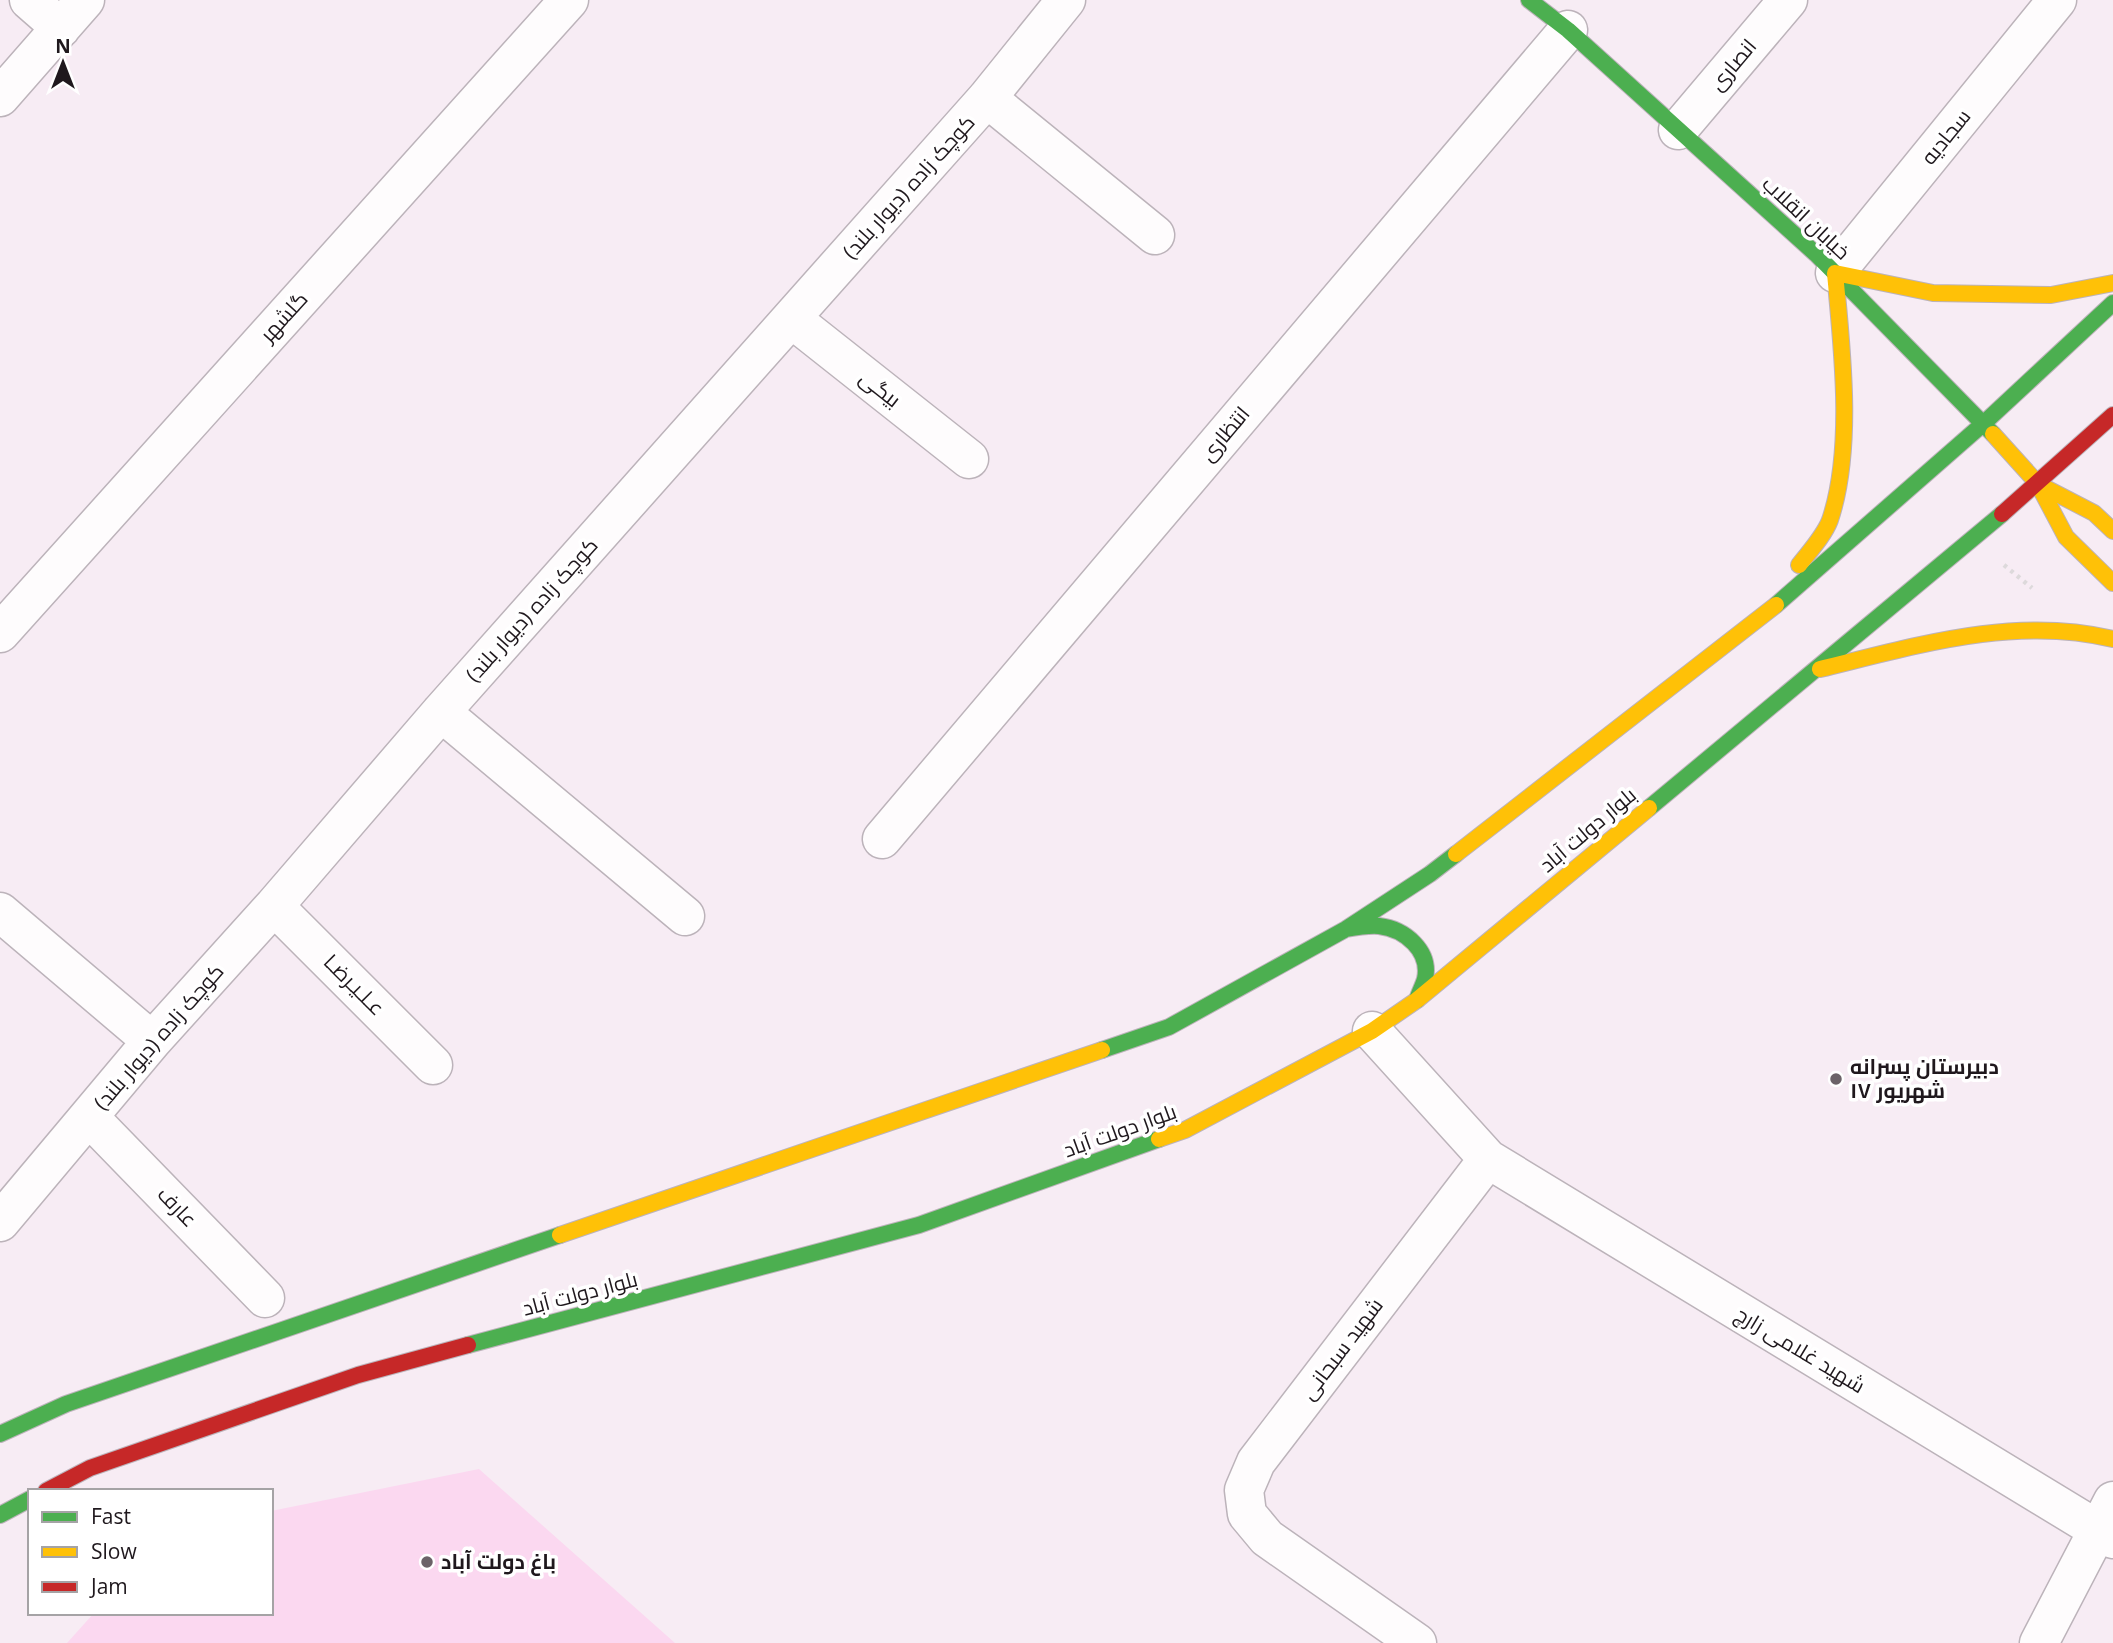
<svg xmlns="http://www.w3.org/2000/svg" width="2113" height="1643" viewBox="0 0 2113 1643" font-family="'Open Sans',Cairo,sans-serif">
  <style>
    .garden { fill: #fbd8f0 }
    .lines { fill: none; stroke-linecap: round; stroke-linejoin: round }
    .street-casing { stroke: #bcb3ba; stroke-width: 41 }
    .fast-casing { stroke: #bcb3ba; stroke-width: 18 }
    .slow-casing { stroke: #bcb3ba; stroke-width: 18 }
    .jam-casing { stroke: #bcb3ba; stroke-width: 18 }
    .path { stroke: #ddd9db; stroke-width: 4.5; stroke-dasharray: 3.5 5; stroke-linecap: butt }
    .street { stroke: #fefcfd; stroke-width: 38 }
    .fast { stroke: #4caf50; stroke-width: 16 }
    .slow { stroke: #ffc107; stroke-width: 16 }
    .jam { stroke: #c62828; stroke-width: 16 }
    .poi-dot { fill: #6b6268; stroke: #fff; stroke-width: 2.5 }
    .labels { text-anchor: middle; stroke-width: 7; stroke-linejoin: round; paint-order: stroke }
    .street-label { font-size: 21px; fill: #1f181d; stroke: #fff }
    .poi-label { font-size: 21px; font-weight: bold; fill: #1f181d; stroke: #fff; text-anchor: start }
  </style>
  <rect width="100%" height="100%" fill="#f7ecf4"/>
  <!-- garden -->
  <path class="garden" d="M479,1469L675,1643H67L94,1613H271V1511Z"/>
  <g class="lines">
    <!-- street casing -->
    <g class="street-casing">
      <path id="street" d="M29,0L61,28
        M0,97L85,0
        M987,98L1155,235
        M1678,130L1788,0
        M1835,273L2057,0
        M792,319L969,459
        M0,633L569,0
        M441,712L685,916
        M882,839L1568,30
        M274,906L433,1065
        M0,912L152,1041
        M1372,1031L1488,1159L1256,1462L1244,1490L1247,1514L1267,1538L1417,1643
        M89,1117L265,1298
        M1488,1159L2113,1539
        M0,1222L152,1041L274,906L441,712L987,98L1066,0
        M2039,1643L2113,1501"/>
    </g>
    <!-- fast casing -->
    <g class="fast-casing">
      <path id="fast" d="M1529,0L1568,30L1816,254L1993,434
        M1776,605L1984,423L2113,303
        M1649,808L2002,514
        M1346,929C1357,927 1368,925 1379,926C1405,929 1431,951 1425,979C1423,986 1419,993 1417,1000
        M1102,1050L1169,1027L1346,929L1430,874L1456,854
        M468,1345L919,1225L1159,1139
        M0,1434L66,1404L560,1235
        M0,1515L30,1499"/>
    </g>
    <!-- slow casing -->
    <g class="slow-casing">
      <path id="slow" d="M1993,434L2038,484L2066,537L2113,583
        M2038,484L2094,513L2113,531
        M1799,565C1809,552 1824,536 1830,520C1854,448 1842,348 1835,273L1933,293L2051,295L2113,283
        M1820,669C1915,646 2015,615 2113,639
        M1456,854L1776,605
        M1159,1139L1185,1130L1372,1031L1417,1000L1649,808
        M560,1235L1102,1050"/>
    </g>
    <!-- jam casing -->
    <g class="jam-casing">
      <path id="jam" d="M2002,514L2113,415
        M46,1491L90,1468L358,1375L468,1345"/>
    </g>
    <!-- path -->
    <path class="path" d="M2004,565L2032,588"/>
    <!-- street -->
    <use href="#street" class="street"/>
    <!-- fast -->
    <use href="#fast" class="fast"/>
    <!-- slow -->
    <use href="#slow" class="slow"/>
    <!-- jam -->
    <use href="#jam" class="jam"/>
  </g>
  <!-- markers -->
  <g class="poi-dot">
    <circle cx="1836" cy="1079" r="7"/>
    <circle cx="427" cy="1562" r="7"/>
  </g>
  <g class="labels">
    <!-- street labels -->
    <g class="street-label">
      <text transform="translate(1733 65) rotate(-50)" y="7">انصاری</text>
      <text transform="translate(1946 137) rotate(-51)" y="7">سجادیه</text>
      <text transform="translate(909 187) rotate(-48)" y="7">کوچک زاده (دیوار بلند)</text>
      <text transform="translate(1806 218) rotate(43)" y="7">خیابان انقلاب</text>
      <text transform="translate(284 317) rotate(-48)" y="7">گلشهر</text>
      <text transform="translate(880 389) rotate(38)" y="7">بیگی</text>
      <text transform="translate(1225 434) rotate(-50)" y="7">انتظاری</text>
      <text transform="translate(532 610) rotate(-48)" y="7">کوچک زاده (دیوار بلند)</text>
      <text transform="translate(1588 830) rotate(-40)" y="7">بلوار دولت آباد</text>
      <text transform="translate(354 985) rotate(45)" y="7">عـلـیـرضـا</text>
      <text transform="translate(159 1037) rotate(-49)" y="7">کوچک زاده (دیوار بلند)</text>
      <text transform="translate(1120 1131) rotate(-20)" y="7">بلوار دولت آباد</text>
      <text transform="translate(177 1207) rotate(46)" y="7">عارف</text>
      <text transform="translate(580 1294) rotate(-15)" y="7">بلوار دولت آباد</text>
      <text transform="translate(1342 1349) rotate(-53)" y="7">شهید سبحانی</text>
      <text transform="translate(1800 1350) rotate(31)" y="7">شهید غلامی زارچ</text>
    </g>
    <!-- poi labels -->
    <g class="poi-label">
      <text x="1850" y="1074">دبیرستان پسرانه<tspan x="1850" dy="24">۱۷ شهریور</tspan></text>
      <text x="441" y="1569">باغ دولت آباد</text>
    </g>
  </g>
  <!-- legend -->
  <rect x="28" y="1489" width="245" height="126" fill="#ffffff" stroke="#a5a3a5" stroke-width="2"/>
  <rect x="42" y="1512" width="35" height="10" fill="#4caf50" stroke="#a5a3a5" stroke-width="2"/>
  <text x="91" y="1524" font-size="21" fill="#1f181d">Fast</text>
  <rect x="42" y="1547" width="35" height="10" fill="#ffc107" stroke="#a5a3a5" stroke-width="2"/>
  <text x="91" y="1559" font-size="21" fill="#1f181d">Slow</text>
  <rect x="42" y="1582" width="35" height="10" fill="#c62828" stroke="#a5a3a5" stroke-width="2"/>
  <text x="91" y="1594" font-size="21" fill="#1f181d">Jam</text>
  <!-- north arrow -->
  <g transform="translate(63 63)" stroke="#ffffff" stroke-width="5" paint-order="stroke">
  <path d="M0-5L12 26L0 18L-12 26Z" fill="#1f181d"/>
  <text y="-10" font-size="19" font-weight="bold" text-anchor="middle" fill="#1f181d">N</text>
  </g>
</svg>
